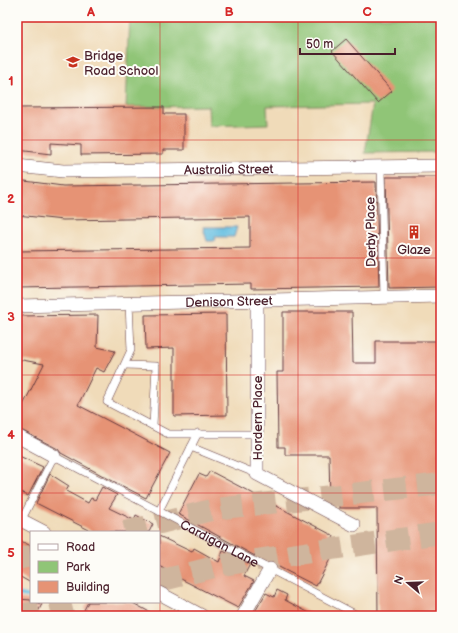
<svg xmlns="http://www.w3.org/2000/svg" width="458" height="633" viewBox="0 0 458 633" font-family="'Balsamiq Sans',sans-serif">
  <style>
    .green { fill: #90c577; stroke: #6d7251 }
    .water { fill: #62bde0; stroke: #566e86 }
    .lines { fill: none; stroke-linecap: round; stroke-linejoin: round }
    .stream { stroke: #62bde0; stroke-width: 4 }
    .building { fill: #e69375 }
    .highway-tunnel { stroke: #cfb59d; stroke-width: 22; stroke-dasharray: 22 11; stroke-linecap: butt }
    .lane-casing { stroke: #633b40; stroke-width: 8 }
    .street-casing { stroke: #633b40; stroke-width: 14 }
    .lane { stroke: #fff; stroke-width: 7 }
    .street { stroke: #fff; stroke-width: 13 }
    .grid { fill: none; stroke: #d62828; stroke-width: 1; stroke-opacity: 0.55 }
    .labels { text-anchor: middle; stroke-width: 4; stroke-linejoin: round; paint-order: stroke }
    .poi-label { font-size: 13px; fill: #4a1f2b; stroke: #fdfcf7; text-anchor: start }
    .street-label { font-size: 13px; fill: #4a1f2b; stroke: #fdfcf7 }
    .neatline { fill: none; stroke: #d62828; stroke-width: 1.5 }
    .grid-label { font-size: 13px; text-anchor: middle; font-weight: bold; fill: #d62828 }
  </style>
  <rect width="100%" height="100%" fill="#fdfcf7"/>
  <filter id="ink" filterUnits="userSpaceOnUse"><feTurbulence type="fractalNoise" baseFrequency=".025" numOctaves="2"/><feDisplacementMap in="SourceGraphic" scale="8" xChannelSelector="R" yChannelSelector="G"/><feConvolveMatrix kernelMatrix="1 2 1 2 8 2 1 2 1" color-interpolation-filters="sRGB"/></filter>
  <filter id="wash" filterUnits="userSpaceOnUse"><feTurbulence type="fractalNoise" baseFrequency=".012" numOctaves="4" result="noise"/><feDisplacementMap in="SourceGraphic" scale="16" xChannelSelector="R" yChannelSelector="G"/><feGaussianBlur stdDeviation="0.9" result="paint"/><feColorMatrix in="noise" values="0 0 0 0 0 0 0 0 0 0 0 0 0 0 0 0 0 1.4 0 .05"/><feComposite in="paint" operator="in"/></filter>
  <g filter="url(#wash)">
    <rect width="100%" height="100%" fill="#f0dbb9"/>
    <!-- green -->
    <path class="green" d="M130,17H441V152L365,153L373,104L267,106L268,124L209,126L208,106L126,107Z"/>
    <!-- water -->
    <path class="water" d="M203,227H237L234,237H215L214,241H207Z"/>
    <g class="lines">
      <!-- stream -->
      <path class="stream" d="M17,594L31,597
        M48,602L64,606L76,616"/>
    </g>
    <g id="blocks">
      <!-- building -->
      <path class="building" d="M346,39L392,91L378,103L332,51Z
        M164,107V114H184V150H163V154L81,155V145L51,143V154L17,150V108Z
        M386,177H441V287L389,288Z
        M17,180L63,186L376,182L379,287L251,289V284L17,288V251L250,248V217L63,220L17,215Z
        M283,312H352L353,363H376V341H441V616H378L377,508H339V501H330L329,455H285V447H278L277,372H283Z
        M226,314L227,415L174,416V348L146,349L145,315Z
        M98,315L97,347L115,351L104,372L96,368L78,405L170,453L146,498L107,478L61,453L58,449L17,428V410L20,411L44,364L17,359V316Z
        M17,455L43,467L28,496L17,490Z
        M210,471L334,536L331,543L337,546L316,586L277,566L274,562L255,554V556L178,514L199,474L206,477Z
        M50,474L69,486L66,491L88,503L91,498L95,500L102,487L117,495L109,508L134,520L136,515L153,524L149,532H93L36,503Z
        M159,536L192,552L194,548L219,562L223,551L250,564L244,576L254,581L238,608L179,578V577L159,566Z
        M17,539L31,546V583L17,575Z
        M277,590L287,595L285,600L315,616L253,615L266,593L274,597Z
        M17,599L31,600V602L42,604L36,616H17Z
        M88,602H131L157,616H96L84,610Z"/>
    </g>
  </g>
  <g filter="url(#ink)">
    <use href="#blocks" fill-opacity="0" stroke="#633b40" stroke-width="1"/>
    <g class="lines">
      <!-- highway-tunnel -->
      <path class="highway-tunnel" d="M125,532L215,509L441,484
        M17,559L31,556
        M159,581L222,565L441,533
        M18,616L74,602"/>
      <!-- lane casing -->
      <g class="lane-casing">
        <g id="lane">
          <path d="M381,167L384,298"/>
          <path d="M129,303L131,350L107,402L168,434H258"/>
          <path d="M125,365L156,366L153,426"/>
          <path d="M191,447L257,474"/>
          <path d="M159,511L198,433"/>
          <path id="s1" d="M17,529L54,456L359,616"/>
        </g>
      </g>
      <!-- street casing -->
      <g class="street-casing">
        <g id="street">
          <path id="s2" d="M17,166L63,171L441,166"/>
          <path d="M257,300V474L354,525"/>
          <path id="s3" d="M17,306L441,296"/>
          <path d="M17,436L54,456"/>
          <path d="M17,518L44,532"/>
          <path d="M159,593L202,616"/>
          <path d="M243,616L270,569"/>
        </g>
      </g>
      <!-- lane -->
      <use href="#lane" class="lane"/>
      <!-- street -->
      <use href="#street" class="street"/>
    </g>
  </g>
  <!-- grid -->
  <path class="grid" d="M160,17V616M298,17V616M17,140H441M17,258H441M17,375H441M17,493H441"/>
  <!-- icons -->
  <defs>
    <g id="school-bare" transform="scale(1.08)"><path d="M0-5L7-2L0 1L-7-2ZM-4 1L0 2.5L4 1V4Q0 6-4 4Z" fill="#c8321e" stroke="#fdfcf7" stroke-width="2.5" paint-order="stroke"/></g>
    <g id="building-bare" transform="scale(1.08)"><path d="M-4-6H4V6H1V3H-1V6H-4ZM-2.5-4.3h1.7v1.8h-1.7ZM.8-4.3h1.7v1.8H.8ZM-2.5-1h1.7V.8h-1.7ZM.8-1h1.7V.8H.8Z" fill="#c8321e" stroke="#fdfcf7" stroke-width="2.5" paint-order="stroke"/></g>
  </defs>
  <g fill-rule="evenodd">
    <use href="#school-bare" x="73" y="62"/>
    <use href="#building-bare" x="414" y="232"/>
  </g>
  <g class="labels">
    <!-- poi labels -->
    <g class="poi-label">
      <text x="84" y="60">Bridge<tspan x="84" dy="15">Road School</tspan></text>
      <text x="414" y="254" text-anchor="middle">Glaze</text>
    </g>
    <!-- street labels -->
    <g class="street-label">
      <text dy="5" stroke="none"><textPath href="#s2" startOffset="212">Australia Street</textPath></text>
      <text transform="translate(370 232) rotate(-91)" y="5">Derby Place</text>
      <text dy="5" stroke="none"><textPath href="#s3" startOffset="212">Denison Street</textPath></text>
      <text transform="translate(257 418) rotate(-90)" y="5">Hordern Place</text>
      <text dy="5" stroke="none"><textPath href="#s1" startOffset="269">Cardigan Lane</textPath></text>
    </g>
  </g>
  <!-- margin -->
  <rect width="458" height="633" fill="none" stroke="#fdfcf7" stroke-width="44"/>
  <!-- legend -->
  <rect x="30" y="531" width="130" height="72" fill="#fdfcf7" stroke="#b5a4a5"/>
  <rect x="38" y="544" width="20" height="6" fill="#ffffff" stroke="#b5a4a5"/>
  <text x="66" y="551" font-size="12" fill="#4a1f2b">Road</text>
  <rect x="38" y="561" width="20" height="12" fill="#90c577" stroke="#b5a4a5"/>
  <text x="66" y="571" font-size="12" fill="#4a1f2b">Park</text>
  <rect x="38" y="581" width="20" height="12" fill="#e69375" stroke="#b5a4a5"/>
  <text x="66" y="591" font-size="12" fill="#4a1f2b">Building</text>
  <!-- north arrow -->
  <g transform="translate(408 583) rotate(289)" stroke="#fdfcf7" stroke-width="3" paint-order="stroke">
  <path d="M0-3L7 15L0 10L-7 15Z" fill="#4a1f2b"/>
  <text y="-6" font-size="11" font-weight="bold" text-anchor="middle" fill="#4a1f2b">N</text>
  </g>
  <!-- scale -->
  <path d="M300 48v6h95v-6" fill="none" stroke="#4a1f2b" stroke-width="2"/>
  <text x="306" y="48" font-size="12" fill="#4a1f2b" stroke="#fdfcf7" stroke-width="3" paint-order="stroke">50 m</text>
  <rect x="22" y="22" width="414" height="589" class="neatline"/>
  <g class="grid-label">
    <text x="91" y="16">A</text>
    <text x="229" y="16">B</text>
    <text x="367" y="16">C</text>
    <text x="11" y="85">1</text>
    <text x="11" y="203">2</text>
    <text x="11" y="321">3</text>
    <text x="11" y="439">4</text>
    <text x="11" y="557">5</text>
  </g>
</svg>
